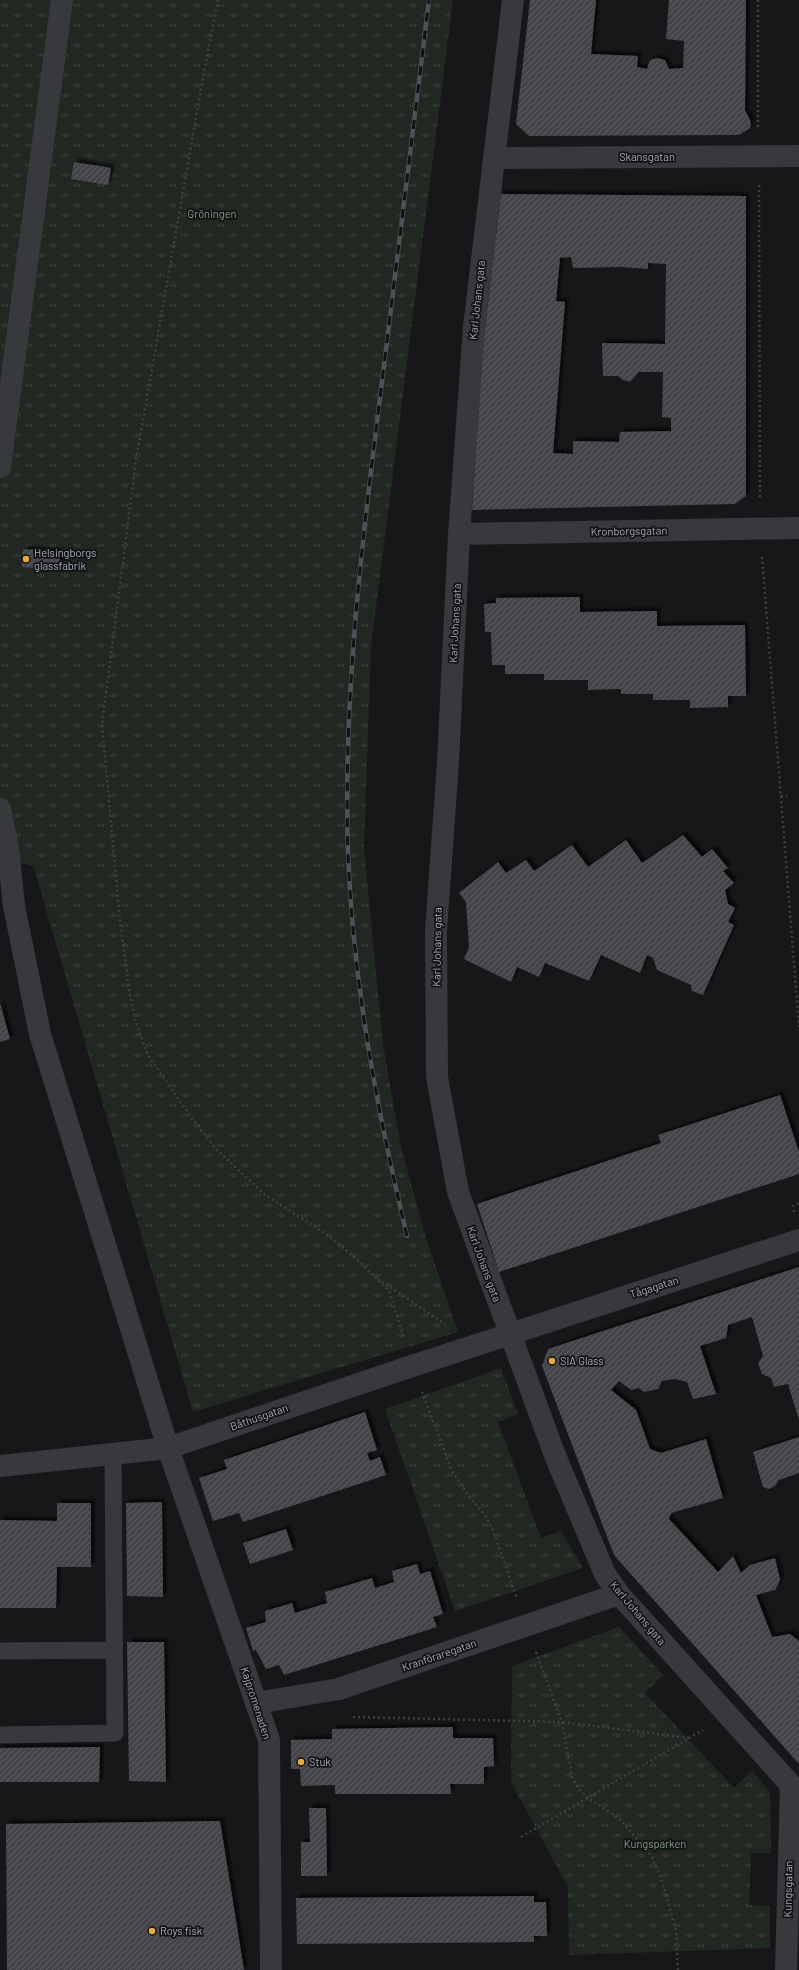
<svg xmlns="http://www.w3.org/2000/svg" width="799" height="1970" viewBox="0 0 799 1970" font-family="Barlow,sans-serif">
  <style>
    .park { fill: url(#park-tufts) }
    .building { fill: url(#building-hatch); fill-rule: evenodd; filter: url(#shadow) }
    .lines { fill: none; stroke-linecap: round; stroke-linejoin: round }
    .path { stroke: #3e4044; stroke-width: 2.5; stroke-dasharray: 2 3; stroke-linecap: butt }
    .lane { stroke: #38393d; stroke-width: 17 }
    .street { stroke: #38393d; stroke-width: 22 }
    .rail-casing { stroke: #4f5156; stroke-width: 4.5 }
    .rail { stroke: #121214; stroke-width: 3; stroke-dasharray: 9; stroke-linecap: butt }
    .poi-dot { fill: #e7aa40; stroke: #121214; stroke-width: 1.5 }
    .labels { text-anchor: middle; stroke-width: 3.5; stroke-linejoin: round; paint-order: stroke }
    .street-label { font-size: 11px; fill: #aaafb8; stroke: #121214 }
    .park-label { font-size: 11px; fill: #82a283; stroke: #121214 }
    .poi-label { font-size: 11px; fill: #aaafb8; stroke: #121214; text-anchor: start }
  </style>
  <defs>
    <pattern id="park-tufts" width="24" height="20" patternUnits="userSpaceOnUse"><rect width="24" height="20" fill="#212822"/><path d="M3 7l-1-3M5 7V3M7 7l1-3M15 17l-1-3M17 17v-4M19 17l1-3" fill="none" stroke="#3f4540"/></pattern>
    <pattern id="building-hatch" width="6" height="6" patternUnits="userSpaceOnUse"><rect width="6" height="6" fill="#444549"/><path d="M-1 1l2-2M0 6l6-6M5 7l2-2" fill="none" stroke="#5c5d61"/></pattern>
    <filter id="shadow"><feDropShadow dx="3.5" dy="-3.5" stdDeviation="1" flood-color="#0009"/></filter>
  </defs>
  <rect width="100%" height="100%" fill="#171719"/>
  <!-- park -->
  <path class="park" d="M0,0H453L371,646L364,848L383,1044L400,1143L426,1238L458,1332L193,1412L33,865L0,861Z
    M501,1368L518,1414L498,1422L541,1538L561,1531L583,1568L455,1611L385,1409Z
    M619,1627L663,1675L645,1693L734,1788L752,1771L770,1792L771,1853H751L749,1905L770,1906V1948L569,1955L568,1887L511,1782L512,1666Z"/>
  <!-- building -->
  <path class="building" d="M530,0H596L591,54L638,56L637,67L647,69L650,60L657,58L665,60L669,69L683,68L684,41L666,39L669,0H746L745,110L751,122L750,128L739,135L529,136L516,124Z
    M74,162L111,168L108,185L71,179Z
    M501,194L746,196V496L735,504L472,510L483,344ZM571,257L573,268L622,267L648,269V263L666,264L665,344L602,343L603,376H618L623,380L630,382L639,372H663L662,417L671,418V431L620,432L619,442L573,441V454L553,453L565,302L556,301L560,258Z
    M23,549L60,552L59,570L22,567Z
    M580,597V612L657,611V626L745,625L746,696H728V707L690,708V700H653V694H621V689L588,690V680H544V674H505V665H492L491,632H485L484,604L496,603V598Z
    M683,835L702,857L712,849L728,868L723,871L734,883L725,890L728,904L735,908L728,922L734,925L703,995L692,991L691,985L657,970L653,958L647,955L640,973L601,955L589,981L545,963L539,977L517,967L511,982L464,959L469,947L466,902L459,893L498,862L506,873L526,860L534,871L572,845L588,867L626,840L642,863Z
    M0,1003L10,1039L0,1042Z
    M780,1095L799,1152V1174L499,1272L477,1204L661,1143L658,1135Z
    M799,1267V1420L788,1384L774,1387L771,1378L762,1374L758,1363L763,1356L752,1317L728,1325L726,1338L700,1346L716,1394L693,1399L687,1382L675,1379L662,1381L658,1389L644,1392L639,1388L631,1390L619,1381L611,1390L636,1410L650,1449L661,1453L706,1439L723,1498L671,1513L669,1519L718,1572L733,1556L741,1573L750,1565L775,1558L780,1579L778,1585L775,1590L756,1595L772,1637L790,1634L799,1641V1764L614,1555L542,1366L548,1349Z
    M365,1412L377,1450L367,1453L370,1461L380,1457L386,1475L243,1522L239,1513L213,1521L199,1478L227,1469L224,1460Z
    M799,1437V1473L779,1480L775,1486L769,1489L763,1487L753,1452Z
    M162,1502L163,1597L127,1596L126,1503Z
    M57,1503H91V1567H57L56,1608H0V1520L57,1521Z
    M286,1529L293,1550L250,1564L243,1543Z
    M417,1564L420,1574L430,1571L443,1614L433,1617L437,1627L284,1675L279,1665L266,1669L256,1650L253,1651L246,1628L266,1622L265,1611L292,1603L295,1613L327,1603L325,1592L372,1578L375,1588L394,1582L392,1571Z
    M127,1642H164L166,1782L129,1781Z
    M453,1727V1738H493L494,1766L484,1767V1784H450L451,1794H335V1785L301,1786L300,1769H291V1740L332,1739V1729Z
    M100,1747L99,1782H0V1748Z
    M309,1808H326L327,1876H301V1842H310Z
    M220,1821L244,1970H7L6,1824Z
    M534,1896V1902H546L547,1936H534V1942L297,1944L296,1898Z"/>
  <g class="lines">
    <!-- path -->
    <path class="path" d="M218,0L204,72L136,460L102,725L120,921L130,996L137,1026L148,1055L193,1120L217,1150L264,1194L326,1234L360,1262L389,1291L404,1338
      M758,0V128
      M759,185L760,500
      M762,557L799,1027
      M781,796H787
      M794,1212L793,1206L799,1203
      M378,1279L445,1324
      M422,1392L452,1471L470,1498L485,1515L494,1533L517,1599
      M536,1652L562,1722L572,1777L578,1788L588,1798L620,1819L652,1857L663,1884L676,1931L678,1970
      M353,1717L562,1722L689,1738
      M521,1837L703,1730"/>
    <!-- lane -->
    <path class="lane" d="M0,1651L114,1650
      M0,1735L115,1733L113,1454"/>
    <!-- street -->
    <path class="street" d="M513,0L474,327L459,534L448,762L436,931L437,1077L458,1192L556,1458L605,1574L619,1594L799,1794
      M494,158L799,156
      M0,467L62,0
      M459,534L799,528
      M0,809L8,848L14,906L40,1034L168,1448L269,1740L271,1970
      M0,1466L168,1448L412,1366L799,1240
      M256,1703L339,1689L619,1594
      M786,1970L791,1785"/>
    <!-- rail casing -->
    <g class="rail-casing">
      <path id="rail" d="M407,1236C377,1110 353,983 348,853C343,700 361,549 380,398C396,265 413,133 429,0"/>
    </g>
    <!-- rail -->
    <use href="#rail" class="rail"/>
  </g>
  <!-- markers -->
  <g class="poi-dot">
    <circle cx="26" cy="559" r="4"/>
    <circle cx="552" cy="1361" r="4"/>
    <circle cx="301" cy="1762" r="4"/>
    <circle cx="152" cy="1931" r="4"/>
  </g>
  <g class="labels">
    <!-- street labels -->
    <g class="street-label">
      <text x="647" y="161">Skansgatan</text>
      <text transform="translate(477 300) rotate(-84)" y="4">Karl Johans gata</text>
      <text transform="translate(629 531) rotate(-1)" y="4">Kronborgsgatan</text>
      <text transform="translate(455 623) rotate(-87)" y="4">Karl Johans gata</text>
      <text transform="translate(437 947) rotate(-89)" y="4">Karl Johans gata</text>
      <text transform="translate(484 1264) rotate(70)" y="4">Karl Johans gata</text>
      <text transform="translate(654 1287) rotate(-18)" y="4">Tågagatan</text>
      <text transform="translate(259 1417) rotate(-19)" y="4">Båthusgatan</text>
      <text transform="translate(638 1613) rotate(50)" y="4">Karl Johans gata</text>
      <text transform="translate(439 1655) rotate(-19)" y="4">Kranföraregatan</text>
      <text transform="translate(256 1703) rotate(72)" y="4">Kajpromenaden</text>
      <text transform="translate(788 1889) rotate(-89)" y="4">Kungsgatan</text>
    </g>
    <!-- park labels -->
    <g class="park-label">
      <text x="212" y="218">Gröningen</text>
      <text x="655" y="1848">Kungsparken</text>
    </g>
    <!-- poi labels -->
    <g class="poi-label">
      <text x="34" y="557">Helsingborgs<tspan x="34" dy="13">glassfabrik</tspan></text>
      <text x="560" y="1365">SIA Glass</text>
      <text x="309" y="1766">Stuk</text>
      <text x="160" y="1935">Roys fisk</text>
    </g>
  </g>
</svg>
